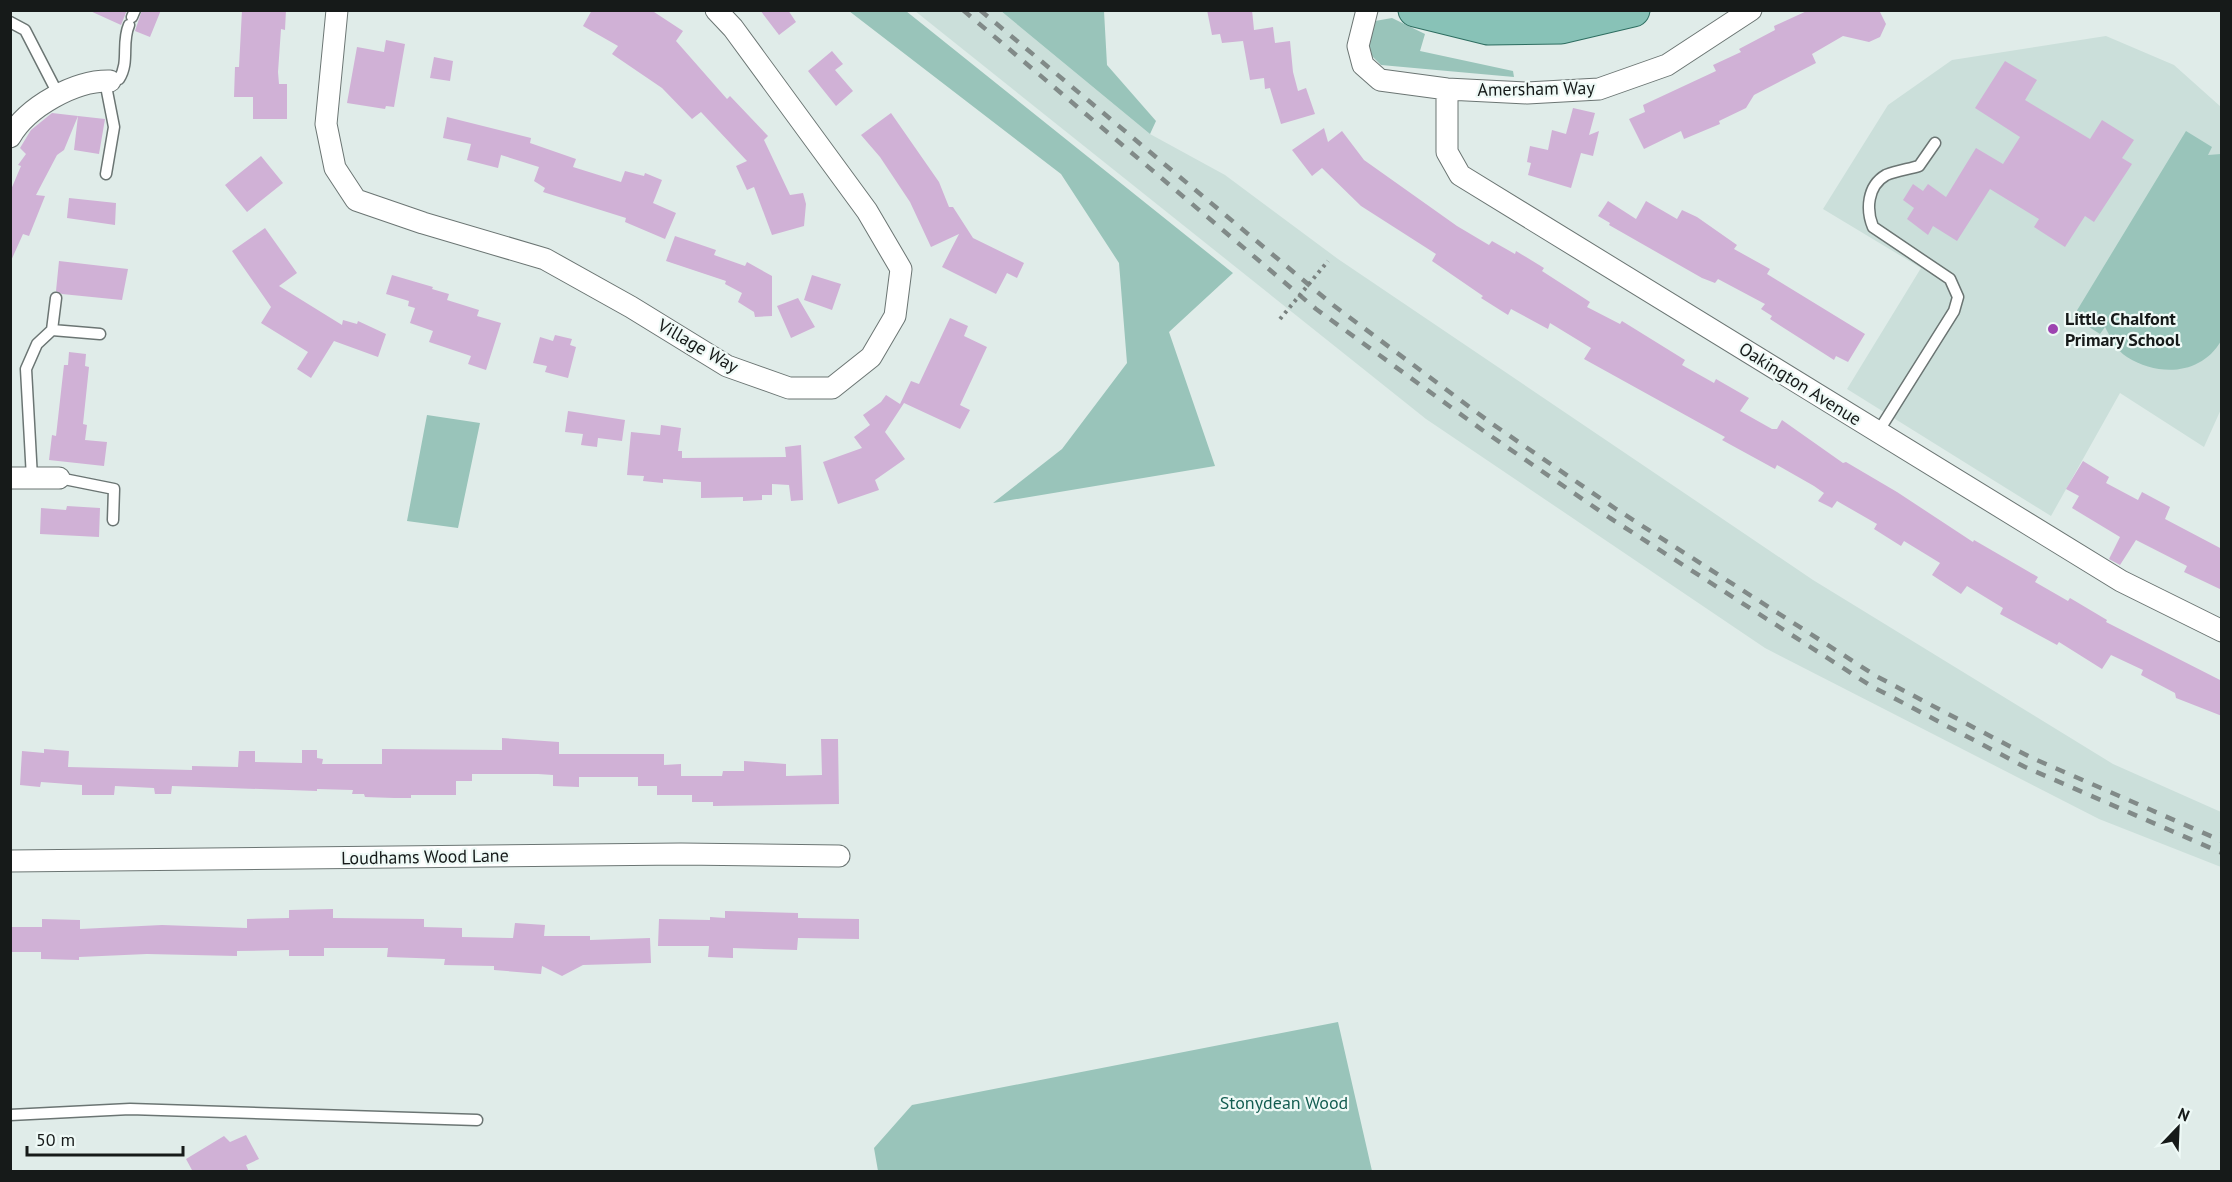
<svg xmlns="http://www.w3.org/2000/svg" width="2232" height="1182" viewBox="0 0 2232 1182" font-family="'PT Sans',sans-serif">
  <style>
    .built { fill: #cbdfda }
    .green { fill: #99c4ba }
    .building { fill: #d0b1d6 }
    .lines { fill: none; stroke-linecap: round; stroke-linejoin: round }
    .lane-casing { stroke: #6b7573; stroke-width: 13 }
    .street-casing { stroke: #6b7573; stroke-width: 23 }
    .primary-casing { stroke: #2d6d60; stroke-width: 35 }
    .lane { stroke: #fff; stroke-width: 10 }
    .street { stroke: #fff; stroke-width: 21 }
    .primary { stroke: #88c2b7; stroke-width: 33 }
    .rail { stroke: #818a88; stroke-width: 4.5; stroke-dasharray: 10 10; stroke-linecap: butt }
    .path-bridge { stroke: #7a8280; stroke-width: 4; stroke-dasharray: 3 4.5; stroke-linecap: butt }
    .poi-dot { fill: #9d44b0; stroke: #eef9f6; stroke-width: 2 }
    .labels { text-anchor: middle; stroke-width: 4.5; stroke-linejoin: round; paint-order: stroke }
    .street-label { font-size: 18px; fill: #161a19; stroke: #eef9f6 }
    .poi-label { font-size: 18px; font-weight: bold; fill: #161a19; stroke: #eef9f6; text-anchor: start }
    .park-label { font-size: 18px; fill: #135d51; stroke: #eef9f6 }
  </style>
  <rect width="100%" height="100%" fill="#e0ece9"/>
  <!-- built -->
  <path class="built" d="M915,11H1001L1150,134L1225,175L1338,259L1813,580L2113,764L2221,812V867L2099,819L1765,648L1426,419Z
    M2106,36L2174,65L2221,107L2222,407L2204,447L2120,393L2051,516L1847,389L1921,268L1823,209L1888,105L1952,60Z"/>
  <!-- green -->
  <path class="green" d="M849,11H906L1233,273L1169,332L1215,466L993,503L1062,449L1127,363L1119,263L1061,174Z
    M1001,11H1104L1107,65L1156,121L1150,134Z
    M1392,18L1425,34L1420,51L1513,71L1514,77L1381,65L1368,52L1364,38L1375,21Z
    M2186,131L2212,147L2208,155L2221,154V341C2201,375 2159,377 2127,357C2116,350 2111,338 2105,327L2100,334L2073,317Z
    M427,415L480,423L458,528L407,521Z
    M1338,1022L1372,1171H878L874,1148L912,1105Z"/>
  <!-- building -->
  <path class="building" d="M88,10H127L121,25Z
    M142,10H161L150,37L135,31Z
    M242,10H286L285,30L281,29L278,72L279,84H287V119H253V97H234L235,67H239Z
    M592,10H651L683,31L676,41L727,99L730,96L768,136L764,140L790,195L803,193L806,204L804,226L772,235L754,187L747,190L736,166L747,161L701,112L692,119L662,88L612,54L618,46L583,26Z
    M760,10H788L796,22L779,35Z
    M1207,10H1252L1254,30L1273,27L1275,43L1290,41L1293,72L1298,91L1306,88L1315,114L1281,124L1270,88L1265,89L1264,78L1250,80L1243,41L1222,43L1220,34L1212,35Z
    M1809,10H1879L1886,24L1880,37L1869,42L1843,36L1812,54L1816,63L1754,95L1746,108L1719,121L1720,124L1684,139L1681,131L1644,149L1629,119L1645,112L1643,105L1716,71L1713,65L1741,52L1739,49L1775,30L1774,26Z
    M386,40L405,44L394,107L386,106L385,109L347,103L357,47L384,52Z
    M832,51L843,64L835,70L853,91L836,106L808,71Z
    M434,57L453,61L450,81L430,78Z
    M2005,61L2037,80L2025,100L2090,139L2102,120L2134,140L2122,158L2132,164L2094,222L2085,216L2065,247L2034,227L2039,219L1990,189L1957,241L1933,226L1928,235L1907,219L1914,208L1903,200L1913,184L1923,191L1928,184L1946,197L1976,148L2003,164L2020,137L1975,108Z
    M1573,108L1595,113L1589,135L1599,131L1593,156L1581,153L1571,188L1528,175L1531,163L1527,162L1530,146L1548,150L1552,130L1566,134Z
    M52,113L78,116L64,150L57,155L36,195L45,196L29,236L23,234L10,263V192L21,166L18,165L26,154L20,148L31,130Z
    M891,113L939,182L949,207H953L973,238L1024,263L1017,278L1007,273L996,294L942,267L959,234L931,247L910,202L880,157L861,135Z
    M78,116L105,119L99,154L74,150Z
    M447,117L531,138L530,143L576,159L573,167L621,182L625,171L644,176L645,173L662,180L653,203L676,213L665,239L625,222L626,218L543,192L545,188L534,181L539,167L501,155L498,168L467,160L471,144L443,138Z
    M1324,128L1328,142L1342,131L1364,160L1457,226L1489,245L1492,241L1515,254L1516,251L1544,268L1542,271L1590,302L1587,307L1620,324L1622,321L1685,360L1682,365L1714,383L1716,379L1749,398L1740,411L1772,429H1777L1782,420L1843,463L1846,462L1897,492L1973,542L1974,540L2038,577L2035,582L2068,601L2070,598L2107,620L2106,622L2222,681V716L2176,698L2175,693L2141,675L2143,670L2111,655L2102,669L2059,642L2057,645L2000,614L2003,608L1967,586L1961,594L1932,575L1940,563L1904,541L1901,546L1874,529L1877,524L1837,501L1832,508L1818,501L1824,493L1814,486L1777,465L1775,469L1722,440L1725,437L1584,359L1591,348L1550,323L1548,329L1511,309L1508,315L1481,298L1483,296L1432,261L1436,254L1361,206L1322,168L1312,176L1292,150Z
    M261,156L283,183L247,212L225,185Z
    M69,198L116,203L115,225L67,218Z
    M1608,201L1636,219L1646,201L1677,219L1682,210L1697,217L1737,245L1734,249L1770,269L1767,274L1865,334L1848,362L1836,356L1834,360L1770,319L1772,316L1761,309L1765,304L1718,279L1715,283L1702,278L1609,225L1610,223L1598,216Z
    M265,228L297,273L279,286L342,325L343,320L357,324L358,321L386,334L378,357L334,341L311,378L297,369L308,352L261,323L271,307L232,251Z
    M675,236L716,250L714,255L745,266L747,262L772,276V316L755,317L754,312L738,302L742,293L725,284L726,281L666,261Z
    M59,261L128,269L122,300L62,294L56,291Z
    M392,275L433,287L432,289L449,294L447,300L479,310L477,316L501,323L486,370L468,364L471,356L429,342L433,331L410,323L415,308L408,306L409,301L386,294Z
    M812,275L841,284L832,310L804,300Z
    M798,298L815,327L791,338L777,306Z
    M950,318L968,326L964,336L987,347L960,405L970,410L960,429L904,403L885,432L905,459L875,480L879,490L838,504L823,462L862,448L854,437L870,425L863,415L881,402L886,395L900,404L911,381L919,384Z
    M555,335L572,339L570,345L576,347L568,378L545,372L547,366L533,363L540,337L553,341Z
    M69,352L86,354L85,366L89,367L83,424L87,425L85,440L107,442L104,466L49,460L52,435L56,436L64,365H68Z
    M568,411L625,420L622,441L598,438L597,447L581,445L583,434L565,432Z
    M661,425L681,428L678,451H682V458L786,457L785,447L801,445L803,500L791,501L789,485L772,484V495H762V500L743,501V497L701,498V482L663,479V483L643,481L644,476L627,475L631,432L660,435Z
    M2083,461L2109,477L2106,483L2138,500L2142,492L2170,507L2165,519L2222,549V590L2184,572L2187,566L2136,540L2120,565L2109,559L2120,537L2072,508L2079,496L2066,489Z
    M67,506L100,508L99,537L40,534L41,508L66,510Z
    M502,738L559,742V754H664V765L681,764V776H722L723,771H744V761L786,764V776L822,775L821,739H838L839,804L713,806V802H692V795H657V786H638V777H579V787L553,786V775L538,774H472V781H456V795H411V798H394L365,797L364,794H352L353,790L317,789V791L172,786L171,794H155L154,788L115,786L114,795H82V785L41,782L40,787L20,785L22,751L44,753V749L69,751L68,767L192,770V766L238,767L239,751H255V762L302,763V750H317V758L323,759L322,764H382V749L502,750Z
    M333,909V918L424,919V927L462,928V937L513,938L515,923L545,925L544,936H590V940L650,938L651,963L583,965L562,976L542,966L541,974L494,970V966L444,965L445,959L387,957L388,948H324V956H289V950L237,951V956L147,954L79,957V960L41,959V952H10V927H42V919L80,920V929L162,925L247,928V919L289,918V910Z
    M725,911L798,913V918L859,919V939L798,938L797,950L733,948V958L708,957L709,946H658L659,919L710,920V917L725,918Z
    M246,1135L259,1159L246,1165L249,1172H193L186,1159L224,1136L230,1142Z"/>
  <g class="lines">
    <!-- lane casing -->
    <g class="lane-casing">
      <path id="lane" d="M132,17L135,10
        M10,22L25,30L58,94
        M105,81L114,127L106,174
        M110,81L119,79C130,62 121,43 129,25
        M52,330L100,334
        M1878,432L1954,311L1958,297L1950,279L1873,227C1866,210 1867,186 1886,175C1896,171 1909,169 1919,166L1935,143
        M32,478L26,369L37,344L52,330L56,298
        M59,478L114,489L113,520
        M10,1115L130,1109L477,1120"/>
    </g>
    <!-- street casing -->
    <g class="street-casing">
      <path id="street" d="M337,10L326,124L335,168L356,200L423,223L545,259L631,307L727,366L789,388H832L871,357L895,316L901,269L867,211L733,28L716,10
        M1367,10L1358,46L1363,65L1380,80L1447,89L1527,93L1599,89L1667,65L1751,10
        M1447,89V152L1460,175L2121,581L2222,631
        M10,137C27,107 75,80 110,81
        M10,478H59
        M10,861L681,854L839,856"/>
    </g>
    <!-- primary casing -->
    <g class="primary-casing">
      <path id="primary" d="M1415,10L1488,28L1561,27L1633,10"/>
    </g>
    <!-- lane -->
    <use href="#lane" class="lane"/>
    <!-- street -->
    <use href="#street" class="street"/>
    <!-- primary -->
    <use href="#primary" class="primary"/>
    <!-- rail -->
    <path class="rail" d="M963,10L1316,309L1485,432L1610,518L1871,686L2025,767L2222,853
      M980,10L1333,305L1491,423L1616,509L1876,676L2030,757L2222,841"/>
    <!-- path-bridge -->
    <path class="path-bridge" d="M1280,319L1328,261"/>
  </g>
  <!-- markers -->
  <circle class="poi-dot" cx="2053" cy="329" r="6"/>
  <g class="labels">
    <!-- street labels -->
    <g class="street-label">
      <text transform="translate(1536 89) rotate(-1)" y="6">Amersham Way</text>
      <text transform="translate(698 346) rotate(30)" y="6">Village Way</text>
      <text transform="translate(1800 384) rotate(32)" y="6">Oakington Avenue</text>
      <text transform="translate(425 857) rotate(-1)" y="6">Loudhams Wood Lane</text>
    </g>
    <!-- poi labels -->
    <g class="poi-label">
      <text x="2065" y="325">Little Chalfont<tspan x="2065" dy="21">Primary School</tspan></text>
    </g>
    <!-- park labels -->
    <g class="park-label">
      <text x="1284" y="1109">Stonydean Wood</text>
    </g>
  </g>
  <!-- border -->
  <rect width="2232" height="1182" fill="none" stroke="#161a19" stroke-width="24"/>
  <!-- north arrow -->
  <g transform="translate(2178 1128) rotate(23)" stroke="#eef9f6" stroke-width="4.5" paint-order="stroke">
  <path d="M0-4.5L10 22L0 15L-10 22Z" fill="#161a19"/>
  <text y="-9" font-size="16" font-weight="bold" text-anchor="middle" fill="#161a19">N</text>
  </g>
  <!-- scale -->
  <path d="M27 1146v9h156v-9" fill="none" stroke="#161a19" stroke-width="3"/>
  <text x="36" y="1146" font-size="18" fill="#161a19" stroke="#eef9f6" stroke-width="4.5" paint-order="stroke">50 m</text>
</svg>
